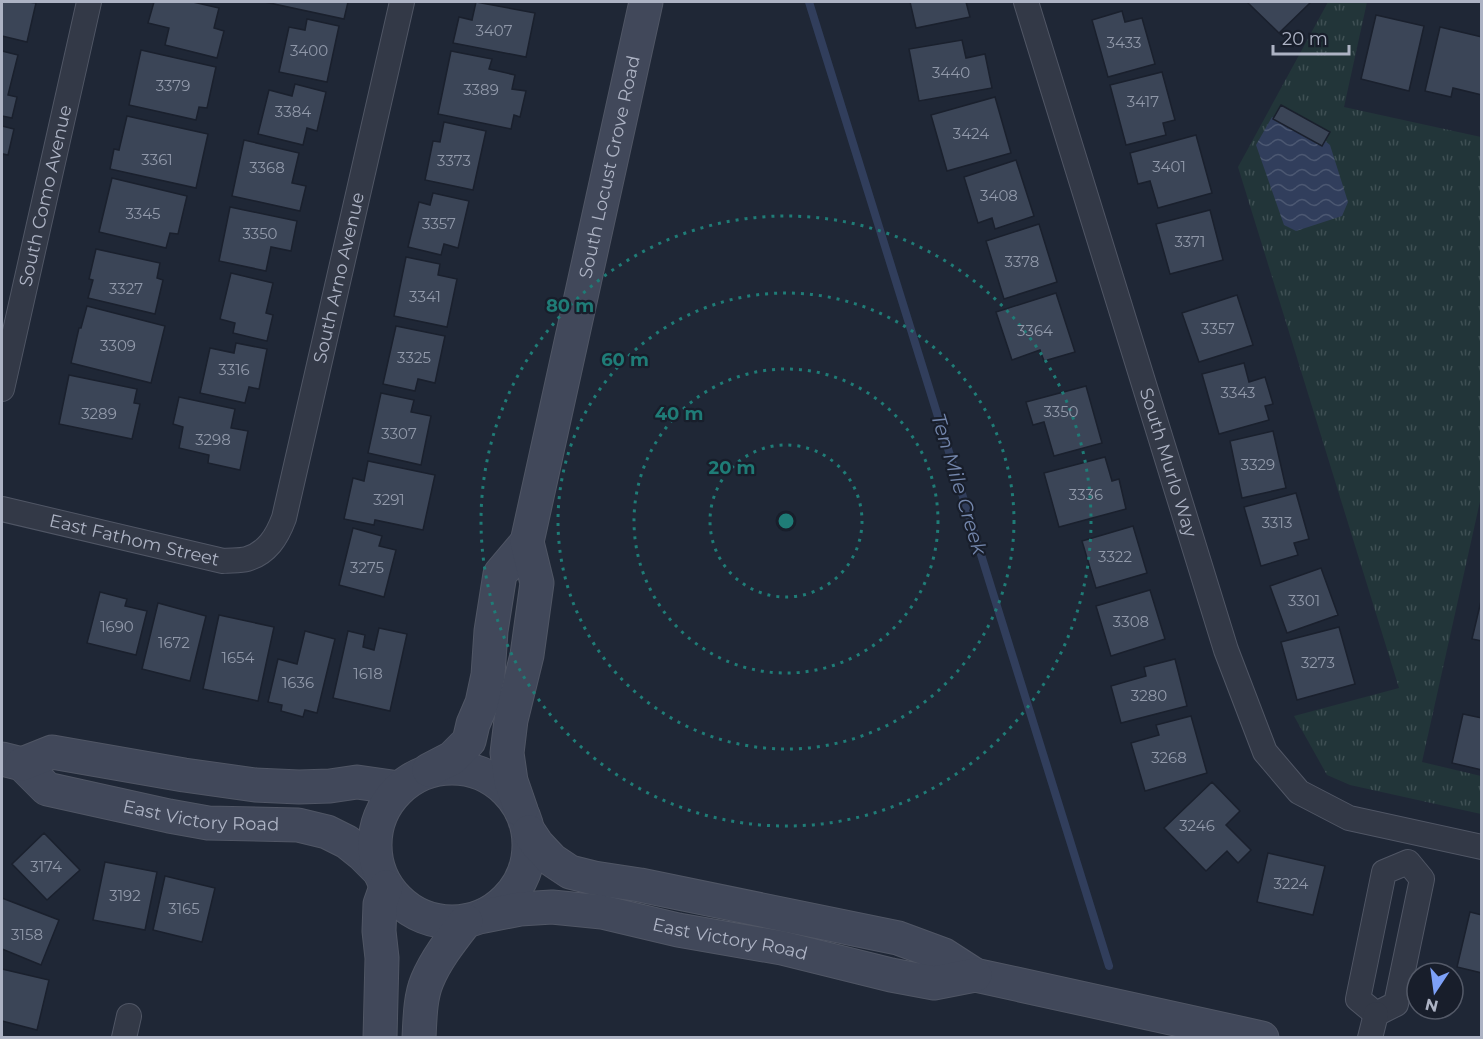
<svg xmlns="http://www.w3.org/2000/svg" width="1483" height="1039" viewBox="0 0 1483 1039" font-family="Montserrat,sans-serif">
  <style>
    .park { fill: url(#park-tufts) }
    .water { fill: url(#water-waves) }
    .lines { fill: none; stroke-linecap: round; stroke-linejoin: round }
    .stream { stroke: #313e5c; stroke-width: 8 }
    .building { fill: #3b4557; stroke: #1a202d; stroke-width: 1.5 }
    .street-casing { stroke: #505665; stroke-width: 26 }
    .secondary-casing { stroke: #505665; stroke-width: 35 }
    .street { stroke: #333947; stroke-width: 24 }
    .secondary { stroke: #41485a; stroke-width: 33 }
    .ring { fill: none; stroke: #1f7c77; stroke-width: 3; stroke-dasharray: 3 6 }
    .labels { text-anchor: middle; stroke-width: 4.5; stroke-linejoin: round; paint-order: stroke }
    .number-label { font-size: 15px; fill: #9098a9 }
    .street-label { font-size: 18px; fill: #adb3c4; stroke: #181e2b }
    .water-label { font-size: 20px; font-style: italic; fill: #7487ad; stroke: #181e2b }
    .centre { fill: #1f7c77; stroke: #181e2b; stroke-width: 3 }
    .ring-label { font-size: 18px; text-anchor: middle; font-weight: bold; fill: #1f7c77; stroke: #181e2b; stroke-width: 4.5; stroke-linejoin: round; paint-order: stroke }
  </style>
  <defs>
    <pattern id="park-tufts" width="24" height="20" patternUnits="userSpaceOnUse" patternTransform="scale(1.5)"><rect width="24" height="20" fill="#223539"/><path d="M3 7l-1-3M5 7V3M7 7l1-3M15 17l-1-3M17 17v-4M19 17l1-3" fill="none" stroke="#3f5054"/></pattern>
    <pattern id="water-waves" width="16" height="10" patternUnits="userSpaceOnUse" patternTransform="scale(1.5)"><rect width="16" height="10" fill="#313e5c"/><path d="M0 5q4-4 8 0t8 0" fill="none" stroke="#4c5872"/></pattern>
  </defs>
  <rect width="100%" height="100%" fill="#1f2736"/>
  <!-- park -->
  <path class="park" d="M1328,2H1367L1344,107L1481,137V497L1422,762L1481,776V814L1350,785L1327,775L1294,716L1399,688L1238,167Z"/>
  <!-- water -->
  <path class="water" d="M1272,117L1321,144L1324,140L1330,145L1348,202L1342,216L1296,231L1284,225L1256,145Z"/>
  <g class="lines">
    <!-- stream -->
    <path class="stream" d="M809,2L1109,966"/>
  </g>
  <!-- building -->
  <path class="building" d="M2,2H28L36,3L27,42L2,36Z
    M154,2H193L219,8L214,28L224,31L217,58L165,45L169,28L148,23Z
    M265,2H348L344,19Z
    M476,2L535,13L526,57L453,43L459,17L472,20Z
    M910,2H966L970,17L916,28Z
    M1247,2H1311L1279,33Z
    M1122,11L1125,22L1142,18L1155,64L1108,77L1092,20Z
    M1376,15L1424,26L1409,91L1361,79Z
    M307,19L339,26L327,82L279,72L289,27L305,30Z
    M1440,27L1482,37V95L1453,88L1451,97L1425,91Z
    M962,40L966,58L985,54L992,88L919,101L909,49Z
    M141,50L216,67L207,108L199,107L196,120L129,105Z
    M2,51L18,55L8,95L17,97L12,118L2,116Z
    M451,51L492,59L489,69L515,75L512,89L526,91L520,117L514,115L511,129L438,114Z
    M1162,72L1175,120L1163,123L1166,135L1126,145L1110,85Z
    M295,84L326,92L317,131L307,128L303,145L258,134L269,90L292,96Z
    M995,97L1011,153L947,171L931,115Z
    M1281,105L1330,132L1322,146L1273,119Z
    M127,116L208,134L196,188L110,169L114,149L119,150Z
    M444,122L486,131L473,190L425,180L433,141L440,142Z
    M2,126L14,129L8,155L3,154L2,159Z
    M1196,135L1212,193L1158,208L1150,181L1138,184L1130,153Z
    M244,140L299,153L292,183L306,186L300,211L232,196Z
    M1016,160L1034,216L995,229L992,218L978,223L964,177Z
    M112,178L187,196L178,234L170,233L166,248L99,232Z
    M433,193L469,201L458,248L444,244L441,255L408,247L419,202L430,205Z
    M230,207L297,221L291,251L271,247L266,271L219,261Z
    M1210,210L1223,260L1170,274L1156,224Z
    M1039,224L1057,282L1004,299L986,241Z
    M96,249L160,263L157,278L163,280L155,314L88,298L93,280L89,279Z
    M406,257L440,264L438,275L457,279L447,327L394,316Z
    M231,273L273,283L266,313L273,315L267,341L233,333L235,323L220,319Z
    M1056,293L1075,352L1044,361L1040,350L1012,360L996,312Z
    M1237,295L1253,345L1199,362L1182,313Z
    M87,306L165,326L151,383L71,363L79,328H81Z
    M396,326L445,336L435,383L418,379L415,391L383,384Z
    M236,343L267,349L259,389L249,387L245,403L200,393L210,348L234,353Z
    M1244,363L1249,382L1265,377L1273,404L1265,406L1269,420L1219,434L1202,374Z
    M69,375L137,389L134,403L140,404L132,439L59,424Z
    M1086,386L1102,443L1054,456L1044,422L1033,425L1026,402Z
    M381,393L414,400L411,412L431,416L421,465L368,453Z
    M179,397L235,409L231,428L248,431L240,470L208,463L209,455L179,448L183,427L173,424Z
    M1273,431L1286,488L1242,498L1230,441Z
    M1105,457L1112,481L1119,479L1126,509L1059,527L1044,473Z
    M368,461L435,475L423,530L375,520L374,525L344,519L353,478L364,481Z
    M1296,493L1309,539L1294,543L1298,555L1261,566L1244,507Z
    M1133,526L1147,573L1096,588L1082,541Z
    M353,528L382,536L379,546L396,550L384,597L339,585Z
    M1321,568L1338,615L1287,633L1270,586Z
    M1150,590L1165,639L1111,656L1096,606Z
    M100,592L127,599L125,606L147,611L136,655L87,643Z
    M1481,601H1482V641L1472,639Z
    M158,603L206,616L190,681L142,669Z
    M219,615L274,627L258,701L203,689Z
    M1339,627L1355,684L1297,700L1281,642Z
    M379,628L407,634L390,711L333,698L348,631L365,635L363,647L374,650Z
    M305,631L335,639L317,713L305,710L303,717L281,711L282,705L268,702L278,659L297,664Z
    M1175,659L1187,706L1121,723L1111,686L1146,676L1144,667Z
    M1463,714L1482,718V770L1452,763Z
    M1191,716L1207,773L1145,791L1131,743L1159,735L1156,725Z
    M1212,782L1240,811L1226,825L1251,850L1238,863L1227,851L1206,871L1164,828Z
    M44,833L80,870L47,900L12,864Z
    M1268,853L1325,866L1313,915L1257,902Z
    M105,862L157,872L145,930L93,920Z
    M165,876L215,888L202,942L153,930Z
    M2,898L59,920L41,965L2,949Z
    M1470,912L1482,915V973L1457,967Z
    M2,969L49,980L37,1030L2,1021Z"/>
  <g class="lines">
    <!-- street casing -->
    <g class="street-casing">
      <g id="street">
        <path id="s1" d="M1026,2L1226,650L1265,752L1299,792L1349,818L1482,847"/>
        <path id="s2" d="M2,389L89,2"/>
        <path id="s3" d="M2,509L223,561C230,560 240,561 247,559C267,553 277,537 284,518L402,2"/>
        <path d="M1408,862L1422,879L1396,1004L1376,1014L1358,999L1384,872Z"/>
        <path d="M124,1038L129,1016"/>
        <path d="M1370,1038L1376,1014"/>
      </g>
    </g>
    <!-- secondary casing -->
    <g class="secondary-casing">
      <g id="secondary">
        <path id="s4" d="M2,759L22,764L47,789L169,816L208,823L298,825L327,832L347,842L362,854L378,870"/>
        <path d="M22,764L52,752L184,775L255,785L299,787L330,786L357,782L399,788"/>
        <circle cx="452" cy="845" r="77"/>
        <path d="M429,770L452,758L469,741L473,724L482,703L488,675L491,631L500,574L527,542"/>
        <path id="s5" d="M521,810L511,781L507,753L511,720L527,655L537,583L527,542L646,2"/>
        <path d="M529,832L537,844L552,860L570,872L594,878L640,885L898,938L944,955L975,975L1262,1038"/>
        <path id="s6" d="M484,916L520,909L552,907L602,912L678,930L782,948L891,975L934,983L975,975"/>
        <path d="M380,1038L382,958L379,931L380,904L386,887"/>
        <path d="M419,1038C420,1019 420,998 427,981C436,959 452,939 466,921"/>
      </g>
    </g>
    <!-- street -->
    <use href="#street" class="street"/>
    <!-- secondary -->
    <use href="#secondary" class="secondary"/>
  </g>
  <!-- distance rings -->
  <g class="ring">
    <circle cx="786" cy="521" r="76"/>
    <circle cx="786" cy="521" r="152"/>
    <circle cx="786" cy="521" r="228"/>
    <circle cx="786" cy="521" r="305"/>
  </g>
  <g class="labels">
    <!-- number labels -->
    <g class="number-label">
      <text x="494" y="36">3407</text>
      <text x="1124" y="48">3433</text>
      <text x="309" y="56">3400</text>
      <text x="951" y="78">3440</text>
      <text x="173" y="91">3379</text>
      <text x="481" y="95">3389</text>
      <text x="1143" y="107">3417</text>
      <text x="293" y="117">3384</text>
      <text x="971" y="139">3424</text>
      <text x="157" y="165">3361</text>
      <text x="454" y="166">3373</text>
      <text x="1169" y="172">3401</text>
      <text x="267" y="173">3368</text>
      <text x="999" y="201">3408</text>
      <text x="143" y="219">3345</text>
      <text x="439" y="229">3357</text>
      <text x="260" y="239">3350</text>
      <text x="1190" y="247">3371</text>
      <text x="1022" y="267">3378</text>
      <text x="126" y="294">3327</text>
      <text x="425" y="302">3341</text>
      <text x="1218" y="334">3357</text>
      <text x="1035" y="336">3364</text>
      <text x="118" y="351">3309</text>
      <text x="414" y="363">3325</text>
      <text x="234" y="375">3316</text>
      <text x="1238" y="398">3343</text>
      <text x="1061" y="417">3350</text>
      <text x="99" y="419">3289</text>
      <text x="399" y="439">3307</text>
      <text x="213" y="445">3298</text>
      <text x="1258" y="470">3329</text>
      <text x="1086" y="500">3336</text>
      <text x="389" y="505">3291</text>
      <text x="1277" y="528">3313</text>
      <text x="1115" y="562">3322</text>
      <text x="367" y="573">3275</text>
      <text x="1304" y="606">3301</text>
      <text x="1131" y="627">3308</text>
      <text x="117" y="632">1690</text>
      <text x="174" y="648">1672</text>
      <text x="238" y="663">1654</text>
      <text x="1318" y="668">3273</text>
      <text x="368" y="679">1618</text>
      <text x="298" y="688">1636</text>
      <text x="1149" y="701">3280</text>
      <text x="1169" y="763">3268</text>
      <text x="1197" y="831">3246</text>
      <text x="46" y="872">3174</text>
      <text x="1291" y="889">3224</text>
      <text x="125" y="901">3192</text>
      <text x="184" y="914">3165</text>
      <text x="27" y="940">3158</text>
    </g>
    <!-- street labels -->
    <g class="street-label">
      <text dy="6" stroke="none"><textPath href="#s5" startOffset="658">South Locust Grove Road</textPath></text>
      <text dy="6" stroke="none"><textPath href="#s2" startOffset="198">South Como Avenue</textPath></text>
      <text dy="6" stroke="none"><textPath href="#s3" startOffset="555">South Arno Avenue</textPath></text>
      <text dy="6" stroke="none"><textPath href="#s1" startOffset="482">South Murlo Way</textPath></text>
      <text dy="6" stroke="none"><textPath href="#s3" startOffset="136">East Fathom Street</textPath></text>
      <text dy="6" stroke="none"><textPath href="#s4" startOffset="213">East Victory Road</textPath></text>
      <text dy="6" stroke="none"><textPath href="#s6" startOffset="250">East Victory Road</textPath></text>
    </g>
    <!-- water labels -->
    <g class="water-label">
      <text transform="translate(959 484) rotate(73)" y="7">Ten Mile Creek</text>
    </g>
  </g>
  <circle cx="786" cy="521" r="9" class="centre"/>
  <g class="ring-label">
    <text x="570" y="312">80 m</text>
    <text x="625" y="366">60 m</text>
    <text x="679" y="420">40 m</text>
    <text x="732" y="474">20 m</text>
  </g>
  <!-- border -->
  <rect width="1483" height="1039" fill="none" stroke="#adb3c4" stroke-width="6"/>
  <!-- north arrow -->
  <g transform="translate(1435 991) rotate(193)"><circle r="28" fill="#181e2b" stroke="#545a68" stroke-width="1.5"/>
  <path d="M0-4.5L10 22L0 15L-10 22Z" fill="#7da1f8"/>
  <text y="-9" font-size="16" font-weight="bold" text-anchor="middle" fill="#adb3c4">N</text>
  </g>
  <!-- scale -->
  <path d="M1273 45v9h76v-9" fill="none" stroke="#adb3c4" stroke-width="3"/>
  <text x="1282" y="45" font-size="18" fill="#adb3c4" stroke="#181e2b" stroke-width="4.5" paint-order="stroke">20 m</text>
</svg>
